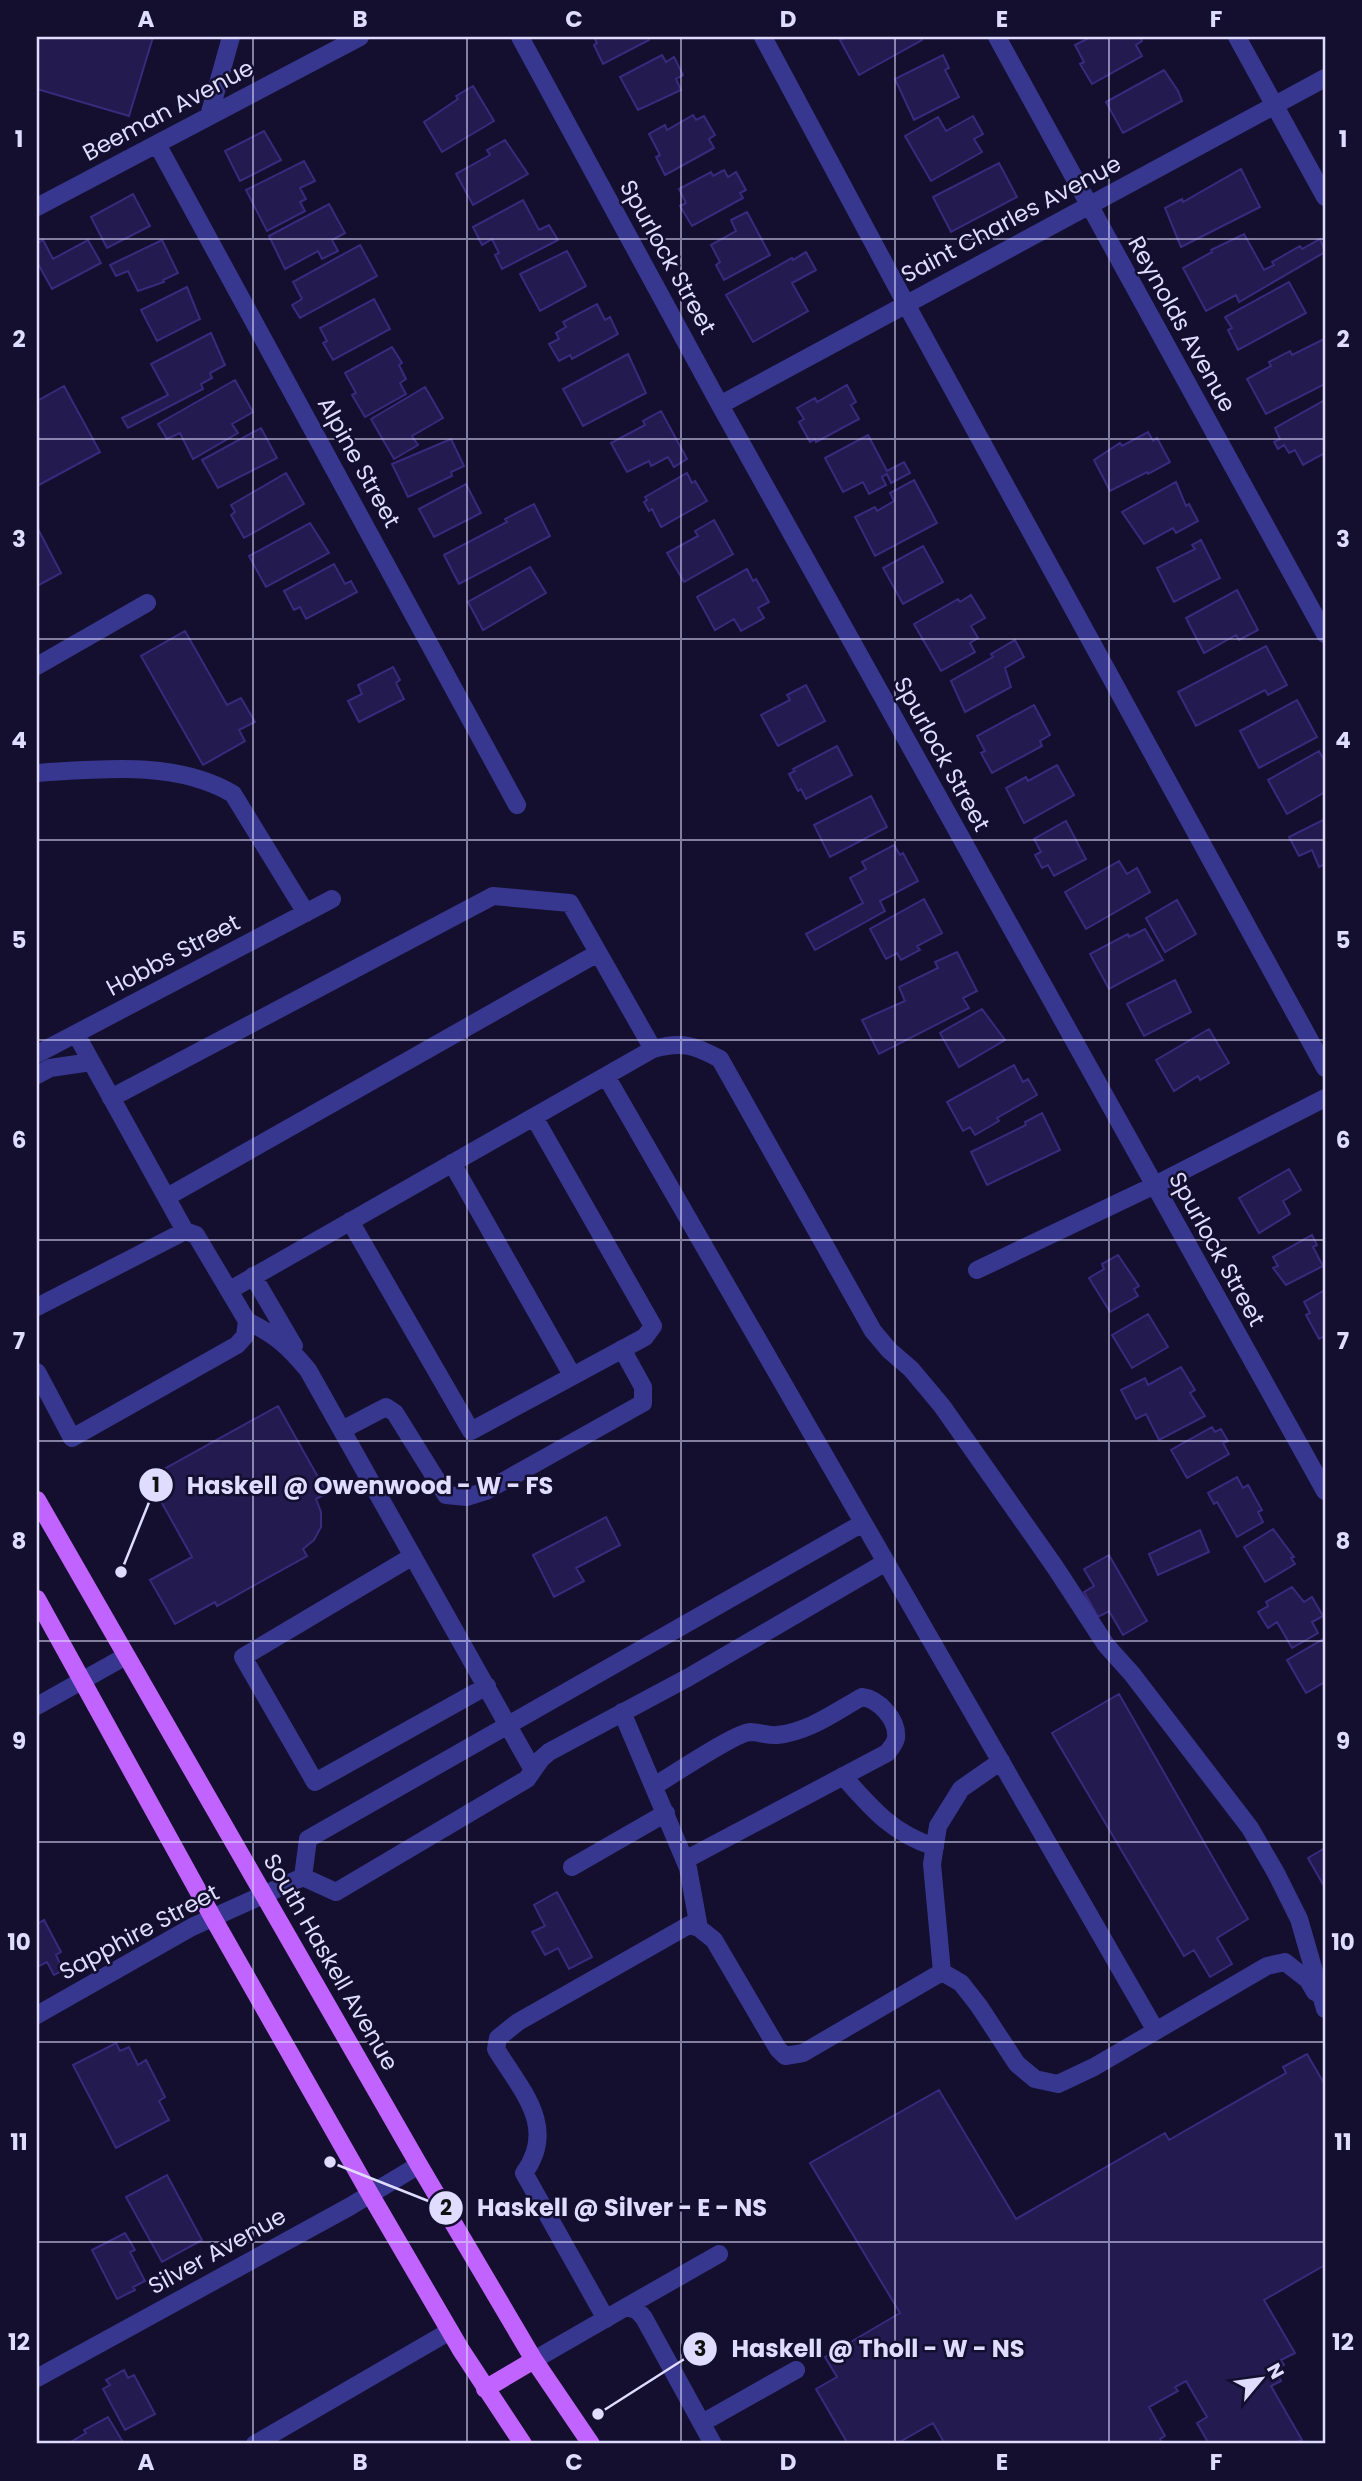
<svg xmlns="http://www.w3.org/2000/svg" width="1362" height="2481" viewBox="0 0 1362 2481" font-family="Poppins,sans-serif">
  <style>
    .building { fill: #231a50; stroke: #392a7e; stroke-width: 2 }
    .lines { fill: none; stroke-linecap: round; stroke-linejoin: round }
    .minor { stroke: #383790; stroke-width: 18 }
    .major { stroke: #c163ff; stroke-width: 18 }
    .grid { fill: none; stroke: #dfdcff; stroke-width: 2; stroke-opacity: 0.55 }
    .labels { text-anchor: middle; stroke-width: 5; stroke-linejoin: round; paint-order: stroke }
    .street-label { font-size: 23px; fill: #dfdcff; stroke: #140f2e }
    .leader { fill: none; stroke: #dfdcff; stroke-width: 2.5 }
    .callout-dot { fill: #dfdcff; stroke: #140f2e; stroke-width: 2.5 }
    .mark-label { font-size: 21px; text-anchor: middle; font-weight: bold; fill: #111 }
    .callout-label { font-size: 24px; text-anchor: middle; font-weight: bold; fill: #dfdcff; stroke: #140f2e; stroke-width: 5; stroke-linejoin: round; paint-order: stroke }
    .neatline { fill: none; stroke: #dfdcff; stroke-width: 2.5 }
    .grid-label { font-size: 23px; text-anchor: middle; font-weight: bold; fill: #dfdcff }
  </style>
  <rect width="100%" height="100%" fill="#140f2e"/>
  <!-- building -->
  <path class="building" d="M37,37H153L129,116L37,89Z
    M594,37H648L649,40L603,64L594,45L597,43Z
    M847,37H921L922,40L859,75L840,40Z
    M1091,37H1140L1142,41L1136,45L1142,56L1092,84L1080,64L1084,62L1075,45Z
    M662,55L666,62L674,57L683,75L676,79L681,90L638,110L620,77Z
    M943,55L949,68L945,70L959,97L914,120L895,79Z
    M1164,70L1178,91L1182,101L1123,133L1106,102Z
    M473,86L494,121L442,152L424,122L458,99L456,96Z
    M693,115L696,120L704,116L715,135L709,139L714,148L665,175L656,157L660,155L649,134L665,125L667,130Z
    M973,116L983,134L974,139L982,152L931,181L905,136L938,117L946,131Z
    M264,131L281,160L240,181L225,151Z
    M505,140L528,174L473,205L456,174L490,155L487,150Z
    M304,161L315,181L300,188L306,199L300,202L305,211L267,231L246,190Z
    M999,163L1017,197L951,232L933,197Z
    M1241,169L1260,207L1181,247L1165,208L1182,199L1183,202Z
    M724,170L728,177L736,172L746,190L740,193L743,198L692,226L680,206L686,203L679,189L711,172L713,176Z
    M133,194L150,226L107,248L91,217Z
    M523,200L539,230L549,225L558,240L502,269L495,255L499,253L492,239L482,245L473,227Z
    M329,204L345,233L332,240L338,251L322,259L318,251L285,269L269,236Z
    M747,212L770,255L724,280L716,265L720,262L711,245L736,231L731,220Z
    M1244,234L1264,270L1274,265L1272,262L1300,246L1302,249L1320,239L1325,252L1239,302L1236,295L1206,311L1183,268L1212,252L1211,250Z
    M43,240L53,259L88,240L101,263L52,289L37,262V243Z
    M162,240L178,273L163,280L164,282L138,291L128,271L116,276L110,265Z
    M360,245L377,276L300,318L292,305L302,299L293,282Z
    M567,251L586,286L540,311L520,274Z
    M806,252L816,270L792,283L808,311L753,342L726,295L792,258L793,260Z
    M1289,282L1306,313L1238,350L1228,330L1232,328L1225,317Z
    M187,287L200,319L157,341L141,310Z
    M374,299L390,329L333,360L323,343L327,341L320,328Z
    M597,304L605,320L610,317L618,334L572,359L570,355L559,361L549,344L559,339L556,333L566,327L563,322Z
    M211,333L225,365L210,373L212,378L201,384L203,389L128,428L122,418L168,395L151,364Z
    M1324,339L1325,384L1266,414L1247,379L1271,366L1269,362L1290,351L1292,355Z
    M392,347L402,363L399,365L406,379L400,383L406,394L365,417L352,395L356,393L345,373Z
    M628,354L646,393L583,426L563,389Z
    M235,380L253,412L232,424L238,433L193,459L180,433L167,439L158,424Z
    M847,385L856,402L851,405L859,419L816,442L815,439L810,442L799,422L804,419L797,408L815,398L817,402Z
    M64,386L100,452L37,486V401Z
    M425,387L443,418L412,436L418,445L394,459L371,419Z
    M1325,400V453L1303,465L1295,450L1289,453L1284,445L1278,449L1274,442L1280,439L1275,428Z
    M661,411L687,459L674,467L668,457L651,466L649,461L627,472L611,443L645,425L643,421Z
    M261,428L277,458L218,488L202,460Z
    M1148,432L1153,441L1157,438L1170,462L1148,474L1147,472L1110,491L1094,460L1120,443L1122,446Z
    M868,435L887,471L904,462L910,473L891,483L887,474L882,477L886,485L869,494L863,482L843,492L825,458Z
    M451,439L464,466L451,472L452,476L408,497L392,464Z
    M286,473L304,504L244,538L231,515L235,512L231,505Z
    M687,473L692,483L695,481L707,501L661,527L652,509L649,511L644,502L647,500L645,497Z
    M914,480L937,523L875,556L855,517L875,507L877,511L894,501L890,493Z
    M1176,482L1186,506L1189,504L1198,521L1176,533L1173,528L1144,544L1122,512Z
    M466,484L481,513L434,537L419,509Z
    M534,504L550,536L459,584L444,555L507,522L505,519Z
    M714,520L733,554L684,582L667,553L698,536L695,531Z
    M310,523L329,553L266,587L249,556Z
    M37,527L61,573L37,586Z
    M1201,540L1220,578L1174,602L1157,568L1195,549L1192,545Z
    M923,546L943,582L903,604L883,568Z
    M334,564L345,584L351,581L357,592L306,619L300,607L294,610L284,591Z
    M530,567L546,593L483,630L468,602Z
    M747,569L753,581L756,579L769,602L758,608L764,618L741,631L734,619L715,630L697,597Z
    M1237,590L1258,630L1239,640L1236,635L1204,653L1186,618Z
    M971,595L985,618L971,626L978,638L970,643L975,652L941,671L914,624L958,599L960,602Z
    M185,631L227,705L241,698L255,722L239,730L245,741L203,765L141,656Z
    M1015,640L1024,657L1005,668L1011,687L965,712L951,681L993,657L991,654Z
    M1266,646L1287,685L1268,695L1265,690L1196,726L1178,692Z
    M393,667L400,680L396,683L404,699L359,722L348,701L362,694L358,685Z
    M806,685L825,721L778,746L761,715L790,700L787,695Z
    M1297,700L1317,737L1259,768L1240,731Z
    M1034,705L1050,735L1040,741L1042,746L992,773L981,753L985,751L977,736Z
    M837,746L852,775L806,799L801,789L798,791L789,774L795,771L793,769Z
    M1319,751L1325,762V792L1287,814L1268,780Z
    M1057,765L1074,795L1024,823L1006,788L1026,777L1028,781Z
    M871,796L887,827L830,857L814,825Z
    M1325,819V864L1319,867L1312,850L1299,856L1289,837Z
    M1066,821L1086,859L1054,876L1048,865L1042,868L1035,855L1041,852L1034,839Z
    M894,845L900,855L903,853L918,881L880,901L885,911L815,950L806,934L863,903L850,878L866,869L862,862Z
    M1119,861L1127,874L1137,868L1150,892L1086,929L1065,892Z
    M924,899L942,933L917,946L920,950L901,960L897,953L886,959L870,929Z
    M1177,900L1196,934L1165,952L1146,918Z
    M1145,929L1163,960L1109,989L1090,954L1128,934L1129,937Z
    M957,952L977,991L963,998L969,1008L879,1054L862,1020L905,1001L899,987L938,968L935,962Z
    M1175,980L1191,1012L1144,1036L1127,1004Z
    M982,1009L1005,1040L959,1067L940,1033Z
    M1209,1029L1229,1063L1200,1080L1198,1076L1174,1091L1156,1060Z
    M1014,1065L1023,1082L1028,1079L1037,1095L997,1118L999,1121L975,1135L970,1127L963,1131L947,1102Z
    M1042,1113L1060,1150L987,1185L971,1152L1026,1125L1025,1122Z
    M1289,1169L1301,1190L1283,1201L1290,1214L1259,1233L1239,1198Z
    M1312,1235L1317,1245L1313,1247L1323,1266L1286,1285L1273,1268L1278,1266L1273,1257Z
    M1118,1255L1139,1286L1134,1289L1138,1296L1110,1312L1089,1278L1104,1269L1102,1264Z
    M1325,1290V1336L1319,1339L1306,1315L1310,1313L1304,1302Z
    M1148,1314L1168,1347L1132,1368L1112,1335Z
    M1181,1367L1195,1390L1190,1393L1205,1416L1159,1440L1146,1414L1136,1419L1121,1390L1145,1378L1148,1385Z
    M278,1406L327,1493L316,1499L321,1512V1527L314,1540L303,1549L307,1556L217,1606L215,1602L175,1624L150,1580L192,1557L148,1478Z
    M1212,1427L1215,1432L1221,1429L1228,1441L1223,1443L1229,1454L1187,1478L1171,1450Z
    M1237,1477L1243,1488L1248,1485L1262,1510L1258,1512L1263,1522L1237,1537L1217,1502L1214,1504L1208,1493Z
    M606,1517L620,1545L576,1568L584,1581L554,1597L533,1555Z
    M1273,1529L1294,1557L1291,1558L1295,1564L1265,1582L1244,1547Z
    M1200,1530L1209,1552L1158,1575L1149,1554Z
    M1109,1555L1147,1621L1123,1635L1109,1611L1098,1617L1084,1592L1094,1586L1084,1569Z
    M1292,1587L1304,1602L1312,1597L1323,1616L1312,1622L1318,1633L1292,1648L1277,1622L1268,1628L1258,1612L1268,1606L1266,1602Z
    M1325,1638V1682L1306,1693L1287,1660Z
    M1119,1694L1248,1919L1217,1938L1232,1964L1210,1977L1194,1950L1184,1956L1052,1733Z
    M1325,1848V1888L1308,1858Z
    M557,1892L592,1957L569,1969L558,1948L545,1955L532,1932L545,1926L534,1905Z
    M44,1920L61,1952L56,1955L63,1970L54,1975L47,1962L37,1967V1924Z
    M116,2043L120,2051L129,2047L138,2065L146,2060L165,2097L159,2101L169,2120L116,2148L73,2065Z
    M1307,2054L1325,2085V2265L1264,2300L1295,2353L1281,2360L1284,2365L1275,2370L1281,2381L1271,2386L1302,2440L1294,2444H1209L1197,2423L1207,2417L1186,2381L1175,2387L1178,2391L1149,2407L1165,2436L1160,2439L1163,2444H945L933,2423L896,2444H848L816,2389L837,2377L825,2357L900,2313L810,2163L939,2090L1016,2219L1165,2133L1169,2140L1286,2073L1283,2067Z
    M167,2175L202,2240L162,2262L126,2197Z
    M125,2233L135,2250L130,2252L145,2281L133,2287L135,2290L117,2299L92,2250Z
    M124,2370L128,2378L134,2375L155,2414L125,2430L103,2389L110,2385L106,2380Z
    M108,2417L124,2444H70L69,2443L86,2433L84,2430Z"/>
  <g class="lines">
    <!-- minor -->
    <path class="minor" d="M520,37L720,405L1325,1491
      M763,37L906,304L1325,1068
      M997,37L1325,634
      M1237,37L1325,197
      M209,116L231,37
      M157,144L517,805
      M37,207L360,37
      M720,405L1325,78
      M37,666L147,603
      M37,773C100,769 176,760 233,794L306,913
      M76,1034L185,1231
      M37,1054L332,899
      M37,1075L50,1068L91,1062
      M606,1076L1156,2031
      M111,1098L493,896L570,903L653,1049
      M452,1163L572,1375
      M167,1197L598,953
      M350,1221L471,1431L645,1337L653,1326L534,1117
      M977,1270L1153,1186L1325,1098
      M253,1276L294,1346
      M230,1290L653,1049C682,1041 694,1045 720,1059L873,1331L889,1350L911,1369L942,1406L1055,1567L1106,1645L1132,1674L1250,1828L1276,1873L1299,1919L1325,2009
      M37,1307L185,1231L196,1235L247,1321L245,1336L237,1345L72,1438L37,1372
      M247,1321C276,1335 288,1346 308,1370L533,1770
      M342,1430L386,1407L395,1413L446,1495L467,1497L486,1491L643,1403V1387L622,1349
      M413,1556L243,1657L315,1782L487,1686
      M37,1706L126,1656
      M622,1712L688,1868L699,1928
      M843,1776C872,1809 892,1833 935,1847
      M654,1786C671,1776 735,1733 750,1732C759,1732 768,1736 777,1735C809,1732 835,1712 862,1697C879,1699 898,1720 896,1738C895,1744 890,1749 887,1753L685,1860
      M572,1867L666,1813
      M303,1877L336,1892L527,1779L541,1759L549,1752L689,1677L886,1562
      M303,1877L308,1839L863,1523
      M942,1972L961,1983L979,2006L1017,2064L1035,2079L1058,2084L1094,2067L1267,1966L1285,1962L1308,1980L1315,1992
      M942,1972L932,1864L938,1826L961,1789L1001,1761
      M37,2015L192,1927L303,1877
      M626,2307L719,2254
      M606,2319L524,2173C558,2127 521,2090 496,2049L498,2038L518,2022L689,1925L699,1928L714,1940L778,2049L785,2056L803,2053L942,1972
      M534,2360L626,2307L637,2310L644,2318L713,2444
      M37,2378L349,2207L419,2165
      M702,2423L796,2370
      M255,2444L450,2331"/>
    <!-- major -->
    <path class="major" d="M37,1500L419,2165L534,2360L591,2444
      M37,1599L213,1918L370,2194L461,2350L523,2444
      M485,2389L534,2360"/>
  </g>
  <!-- grid -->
  <path class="grid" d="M253,37V2444M467,37V2444M681,37V2444M895,37V2444M1109,37V2444M37,239H1325M37,439H1325M37,639H1325M37,840H1325M37,1040H1325M37,1240H1325M37,1441H1325M37,1641H1325M37,1842H1325M37,2042H1325M37,2242H1325"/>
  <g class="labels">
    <!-- street labels -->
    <g class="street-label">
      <text transform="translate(168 110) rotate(-28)" y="8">Beeman Avenue</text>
      <text transform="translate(1011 219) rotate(-28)" y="8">Saint Charles Avenue</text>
      <text transform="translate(668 257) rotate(61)" y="8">Spurlock Street</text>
      <text transform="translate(1182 324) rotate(61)" y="8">Reynolds Avenue</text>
      <text transform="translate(359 462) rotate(61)" y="8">Alpine Street</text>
      <text transform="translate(942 754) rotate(61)" y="8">Spurlock Street</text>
      <text transform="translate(173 955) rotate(-28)" y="8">Hobbs Street</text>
      <text transform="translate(1217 1249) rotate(61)" y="8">Spurlock Street</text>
      <text transform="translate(139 1932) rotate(-28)" y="8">Sapphire Street</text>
      <text transform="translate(331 1962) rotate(60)" y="8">South Haskell Avenue</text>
      <text transform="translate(217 2251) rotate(-29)" y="8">Silver Avenue</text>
    </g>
  </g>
  <!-- callouts -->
  <path class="leader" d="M121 1572L156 1485M330 2162L446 2208M598 2414L700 2349"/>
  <g class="callout-dot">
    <circle cx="121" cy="1572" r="7"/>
    <circle cx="330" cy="2162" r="7"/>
    <circle cx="598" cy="2414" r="7"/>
    <circle cx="156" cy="1485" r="18"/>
    <circle cx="446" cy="2208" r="18"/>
    <circle cx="700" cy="2349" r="18"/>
  </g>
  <g class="mark-label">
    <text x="156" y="1492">1</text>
    <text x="446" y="2215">2</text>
    <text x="700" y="2356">3</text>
  </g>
  <g class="callout-label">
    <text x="370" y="1494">Haskell @ Owenwood - W - FS</text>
    <text x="622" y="2216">Haskell @ Silver - E - NS</text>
    <text x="878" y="2357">Haskell @ Tholl - W - NS</text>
  </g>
  <!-- border -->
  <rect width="1362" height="2481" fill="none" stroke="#140f2e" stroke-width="77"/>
  <!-- north arrow -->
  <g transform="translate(1261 2379) rotate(61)" stroke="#140f2e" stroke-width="5" paint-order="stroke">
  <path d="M0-5L12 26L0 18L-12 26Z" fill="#dfdcff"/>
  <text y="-10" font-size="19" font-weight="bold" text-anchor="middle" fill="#dfdcff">N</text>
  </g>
  <rect x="38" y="38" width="1286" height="2404" class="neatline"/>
  <g class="grid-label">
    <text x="146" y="27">A</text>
    <text x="360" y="27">B</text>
    <text x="574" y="27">C</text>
    <text x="788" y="27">D</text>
    <text x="1002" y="27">E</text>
    <text x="1216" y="27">F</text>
    <text x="19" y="147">1</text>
    <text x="1343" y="147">1</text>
    <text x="19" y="347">2</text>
    <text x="1343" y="347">2</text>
    <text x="19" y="547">3</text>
    <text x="1343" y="547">3</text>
    <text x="19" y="748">4</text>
    <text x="1343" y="748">4</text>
    <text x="19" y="948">5</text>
    <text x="1343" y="948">5</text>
    <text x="19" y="1148">6</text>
    <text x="1343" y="1148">6</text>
    <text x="19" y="1349">7</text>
    <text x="1343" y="1349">7</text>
    <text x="19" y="1549">8</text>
    <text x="1343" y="1549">8</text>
    <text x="19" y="1749">9</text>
    <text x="1343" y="1749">9</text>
    <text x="19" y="1950">10</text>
    <text x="1343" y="1950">10</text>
    <text x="19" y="2150">11</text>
    <text x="1343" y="2150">11</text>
    <text x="19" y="2350">12</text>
    <text x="1343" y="2350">12</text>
    <text x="146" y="2470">A</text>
    <text x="360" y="2470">B</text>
    <text x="574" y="2470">C</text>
    <text x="788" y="2470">D</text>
    <text x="1002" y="2470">E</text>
    <text x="1216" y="2470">F</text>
  </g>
</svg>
